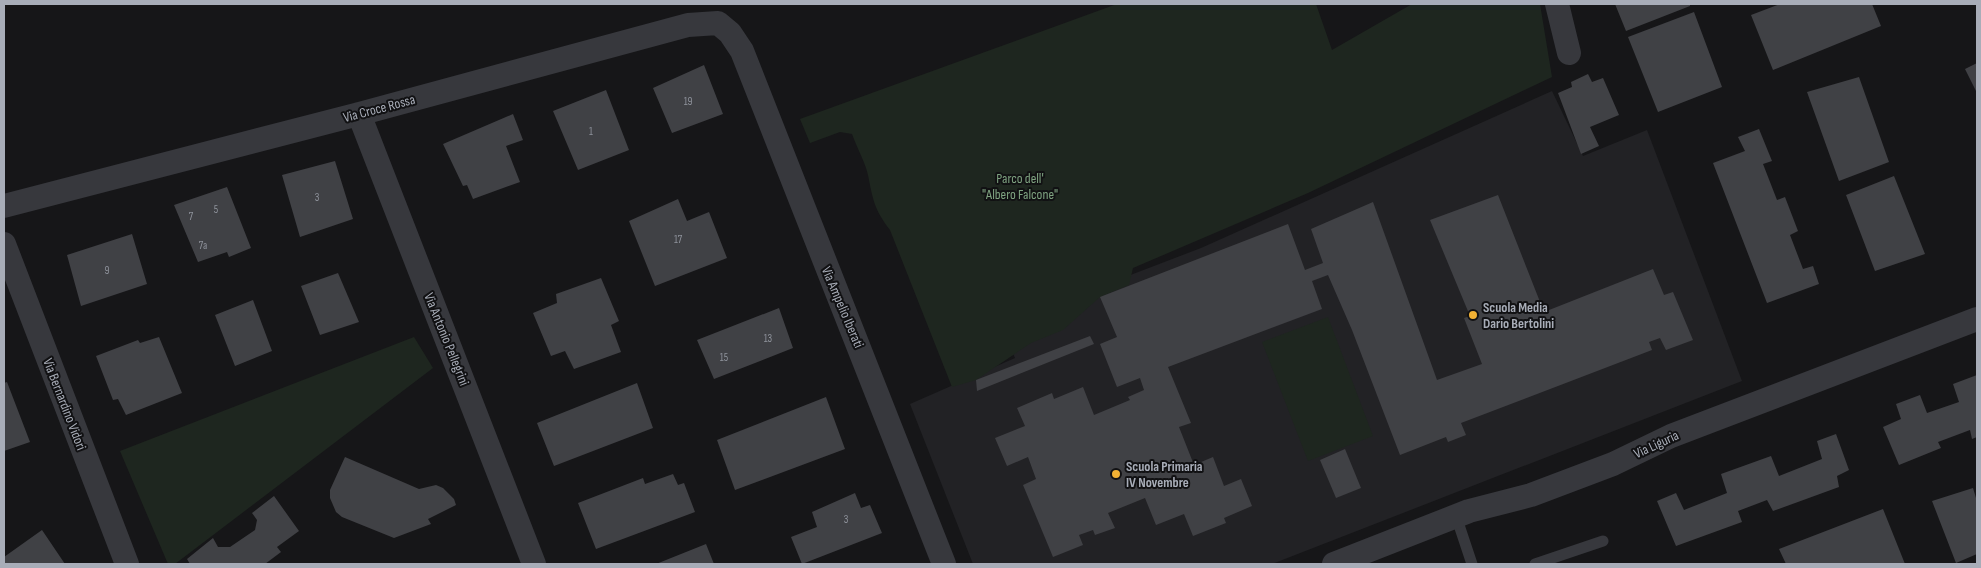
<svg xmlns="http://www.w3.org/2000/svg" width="1981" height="568" viewBox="0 0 1981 568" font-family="'Sofia Sans Condensed',sans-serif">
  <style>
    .built { fill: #222225 }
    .green { fill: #1e261f }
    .building { fill: #404145 }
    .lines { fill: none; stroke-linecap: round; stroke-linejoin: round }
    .service { stroke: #37383d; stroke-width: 11 }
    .minor { stroke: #37383d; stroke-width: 24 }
    .poi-dot { fill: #f2b134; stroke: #111113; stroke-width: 2 }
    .labels { text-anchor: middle; stroke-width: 4; stroke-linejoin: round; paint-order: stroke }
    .number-label { font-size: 11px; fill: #8e929b }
    .street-label { font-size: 14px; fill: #a8adb8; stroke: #111113 }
    .park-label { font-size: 14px; fill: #7fa381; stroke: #111113 }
    .poi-label { font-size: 14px; font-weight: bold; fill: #a8adb8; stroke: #111113; text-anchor: start }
  </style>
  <rect width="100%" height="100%" fill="#161618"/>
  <!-- built -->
  <path class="built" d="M1552,91L1583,156L1647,130L1742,381L1272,564H973L910,404L1015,358L1001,328L1073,297L1201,248Z"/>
  <!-- green -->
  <path class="green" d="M1117,4H1316L1332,50L1412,4H1540L1552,77L1308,193L1133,268L1129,285L1100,297L1063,330L1031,343L976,380L952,387L890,230C874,209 873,200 868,175C865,162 857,148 852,134L840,132L810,143L800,119Z
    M1328,317L1373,436L1308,461L1262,342Z
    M414,337L433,368L175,564H168L120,451Z"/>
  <!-- building -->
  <path class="building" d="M1615,4H1690V6L1626,31Z
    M1780,4H1872L1881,26L1773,70L1751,15Z
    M1694,12L1722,87L1658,112L1628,37Z
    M1977,63V93L1965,69Z
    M704,65L723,114L672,133L653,88Z
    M1588,74L1592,82L1603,78L1619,115L1590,127L1599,146L1581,154L1558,93L1572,87L1571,82Z
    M1859,77L1889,162L1839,181L1807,92Z
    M606,90L629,150L578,170L553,111Z
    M513,114L523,140L506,146L520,182L473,199L467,185L463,186L443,144Z
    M1759,129L1772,161L1763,164L1777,200L1785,197L1798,231L1790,235L1803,269L1813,266L1819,284L1767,303L1713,163L1745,151L1738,137Z
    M335,161L353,219L300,237L282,175Z
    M1894,176L1925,254L1875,271L1846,195Z
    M227,187L251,248L229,257L227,252L198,262L174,205Z
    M1498,195L1544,312L1653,269L1664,295L1673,292L1693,340L1666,350L1660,338L1649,342L1652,350L1461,423L1466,435L1448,442L1446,437L1400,455L1352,330L1328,275L1312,281L1322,309L1168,367L1191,423L1179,427L1194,465L1213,457L1224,486L1241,479L1252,506L1224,518L1226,523L1193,536L1184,514L1156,525L1145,498L1108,513L1115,528L1095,535L1093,530L1079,535L1083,545L1053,557L1023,485L1036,479L1028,457L1007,466L995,438L1025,426L1017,408L1052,393L1054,399L1083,387L1094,415L1130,400L1128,397L1144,390L1140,378L1117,387L1100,344L1117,337L1100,297L1288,224L1305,270L1323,263L1311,229L1373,202L1437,380L1482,364L1464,318L1470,316L1430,220Z
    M678,199L687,221L709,212L727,258L655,286L629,221Z
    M132,234L147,284L81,306L67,255Z
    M338,273L359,322L320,335L301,286Z
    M601,278L619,321L611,325L621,352L574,369L565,351L551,356L533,313L557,303L556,294Z
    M253,300L272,351L235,366L215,315Z
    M779,308L793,348L714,379L697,340Z
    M1090,336L1094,344L977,391L976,380Z
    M159,337L182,393L126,415L118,399L113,400L96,356L138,340L140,343Z
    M1977,375V437L1972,439L1970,430L1938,442L1941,448L1899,465L1883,427L1901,419L1896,404L1920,395L1927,413L1959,402L1953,384Z
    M7,382L30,442L4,451V383Z
    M637,383L653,428L554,466L537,423Z
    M826,397L845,449L735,490L717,440Z
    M1836,434L1849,470L1837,476L1839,487L1773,511L1767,500L1738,511L1742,522L1676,546L1657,501L1676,493L1684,510L1727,493L1721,474L1771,456L1779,476L1822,459L1817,441Z
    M1345,449L1361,488L1336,498L1320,460Z
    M345,457L419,489L436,485L443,488L454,499L456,505L428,519L431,524L394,538L342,517L336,512L330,498V490Z
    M673,474L678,485L684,483L695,512L596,549L578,503L643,478L645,484Z
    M1973,488L1976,498L1977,497V554L1956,563L1932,501Z
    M855,493L861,508L870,505L882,533L802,564L791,537L817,527L812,512Z
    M274,496L299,531L277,547L281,552L265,564H190L187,559L213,538L218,547H230L255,530L257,520L252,513Z
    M1883,509L1905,564H1786L1779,549Z
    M42,530L65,564H4V557Z
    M706,544L714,564H656Z"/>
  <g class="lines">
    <!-- service -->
    <path class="service" d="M1456,516L1472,564
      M1535,564L1603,541"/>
    <!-- minor -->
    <path class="minor" d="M1557,4L1569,53
      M359,114L534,564
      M4,206L359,114L688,25L718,23L730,33L742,51L944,564
      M4,244L127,564
      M1334,564L1469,511L1531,495L1613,464L1671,436L1977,319"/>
  </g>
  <!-- markers -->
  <g class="poi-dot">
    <circle cx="1473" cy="315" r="5"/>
    <circle cx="1116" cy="474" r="5"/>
  </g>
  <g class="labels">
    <!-- number labels -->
    <g class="number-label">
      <text x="688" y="105">19</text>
      <text x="591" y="135">1</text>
      <text x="317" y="201">3</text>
      <text x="216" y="213">5</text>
      <text x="191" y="220">7</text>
      <text x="678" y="243">17</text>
      <text x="203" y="249">7a</text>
      <text x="107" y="274">9</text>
      <text x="768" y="342">13</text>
      <text x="724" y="361">15</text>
      <text x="846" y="523">3</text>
    </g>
    <!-- street labels -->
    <g class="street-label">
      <text transform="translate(379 108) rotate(-15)" y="5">Via Croce Rossa</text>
      <text transform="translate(843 307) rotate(67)" y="5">Via Ampelio Iberati</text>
      <text transform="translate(447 339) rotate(68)" y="5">Via Antonio Pellegrini</text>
      <text transform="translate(65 404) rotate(69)" y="5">Via Bernardino Vidori</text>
      <text transform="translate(1656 444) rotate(-25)" y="5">Via Liguria</text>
    </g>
    <!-- park labels -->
    <g class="park-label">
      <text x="1020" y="183">Parco dell'<tspan x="1020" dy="16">"Albero Falcone"</tspan></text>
    </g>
    <!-- poi labels -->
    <g class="poi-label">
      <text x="1483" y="312">Scuola Media<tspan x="1483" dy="16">Dario Bertolini</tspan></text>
      <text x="1126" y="471">Scuola Primaria<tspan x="1126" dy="16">IV Novembre</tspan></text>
    </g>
  </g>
  <!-- border -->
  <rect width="1981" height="568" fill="none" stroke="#a8adb8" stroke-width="10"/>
</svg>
